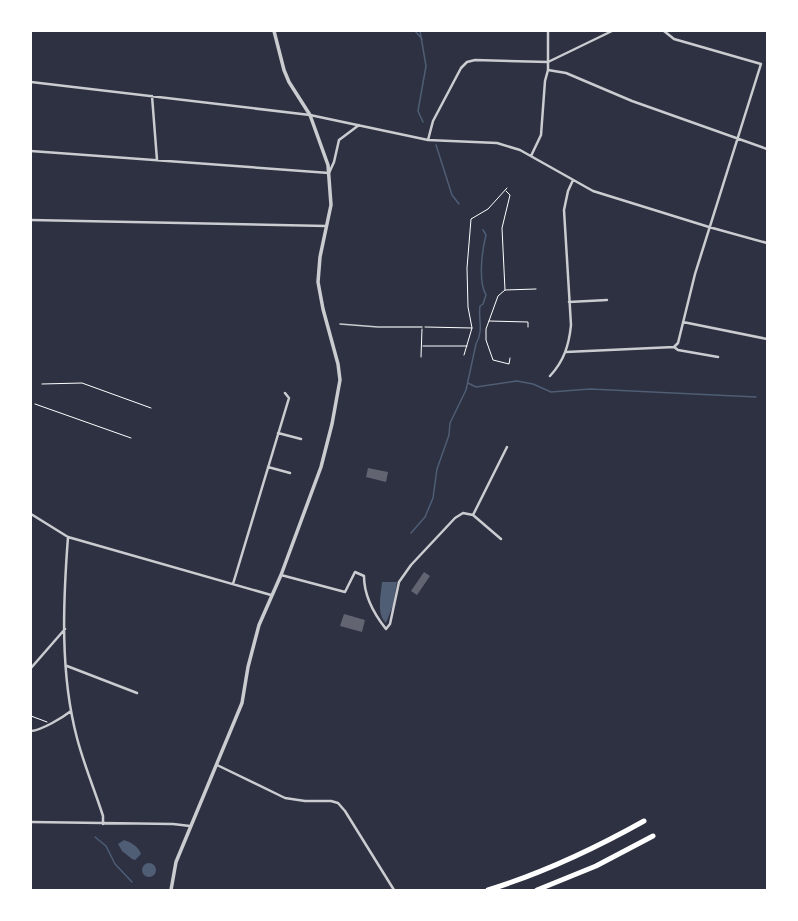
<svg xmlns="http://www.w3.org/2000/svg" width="798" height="921" viewBox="0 0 798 921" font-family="Inter,sans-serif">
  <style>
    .water { fill: #4f5d75 }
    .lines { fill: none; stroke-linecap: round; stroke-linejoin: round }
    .stream { stroke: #4f5d75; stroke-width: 1.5 }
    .building { fill: #626471 }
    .path { stroke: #fff; stroke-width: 1 }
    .service { stroke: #caccd0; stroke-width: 1.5 }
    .minor { stroke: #caccd0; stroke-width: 2.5 }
    .tertiary { stroke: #caccd0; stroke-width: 3.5 }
    .motorway { stroke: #fff; stroke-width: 5 }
  </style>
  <rect width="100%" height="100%" fill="#2d3142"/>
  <!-- water -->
  <path class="water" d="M382,582H397L393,605L386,623C376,615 381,594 382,582Z
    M124,840C131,842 139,847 141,854L135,860L132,859L122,851L118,844Z
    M142 870a7 7 0 1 1 14 0a7 7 0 1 1-14 0Z"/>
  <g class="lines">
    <!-- stream -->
    <path class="stream" d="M415,31L422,39
      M420,31L426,66L418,111L423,122
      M436,145L452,195L459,204
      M468,383L476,387L517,381L533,384L551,392L590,389L756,397
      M411,533L425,517L433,498L437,469L449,435L450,423L466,390L476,344C484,329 478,321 480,306L483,304L486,295C478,282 482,250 486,235L483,230
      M95,837L106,846L115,864L132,882"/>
  </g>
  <!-- building -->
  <path class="building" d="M368,468L388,472L386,482L366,477Z
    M424,572L430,576L417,595L411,591Z
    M344,614L365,620L362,632L340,626Z"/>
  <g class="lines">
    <!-- path -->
    <path class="path" d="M505,290L502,228L510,195L506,191
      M489,321L528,322V327
      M425,327L472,328
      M423,346H467
      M464,355L472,328L468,307L467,268L471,219L488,209L507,188
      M421,357L422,329
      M510,358L509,364L493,360L486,340V329L498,296L505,290L536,289
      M42,384L82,383L151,408
      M35,404L131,438
      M31,716L47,722"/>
    <!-- service -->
    <path class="service" d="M340,324L378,327H422"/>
    <!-- minor -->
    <path class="minor" d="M548,31V70L566,73L632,101L767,149
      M664,31L674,39L761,64L695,274L678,343L674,347
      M31,82L310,115L428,140L497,143L520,150L593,191L709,227L767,243
      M152,96L157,160
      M428,140L433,121L461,68L467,62L475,60L548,62L612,31
      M31,151L329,173L334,162L339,140L359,125
      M531,156L541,135L545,81L548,70
      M31,220L326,226
      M569,302L607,300
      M683,322L767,339
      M566,352L674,347L678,350L718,357
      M550,376C564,361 569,345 571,325L564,210L568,191L573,180
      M278,433L301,439
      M268,467L290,473
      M31,514L68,537L271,595
      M473,515L507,447
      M68,537C63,603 60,674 77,738C84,765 95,791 103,816V824
      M281,575L345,592L355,572L364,576C364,596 374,614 386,629L390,624L399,582L411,565L455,518L463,513L473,515L501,539
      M233,584L289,398L285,393
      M67,666L137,693
      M31,668L65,629
      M31,731C42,730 62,718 71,711
      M217,765L285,798L305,801H331L338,803L345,811L394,890
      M31,822L173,824L190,826"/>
    <!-- tertiary -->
    <path class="tertiary" d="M171,890L176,862L242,703L248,667L259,625L281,575L321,467L332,424L340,380L338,364L323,309L318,282L320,257L331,205L328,165L310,115L289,82L284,70L274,31"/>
    <!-- motorway -->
    <path class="motorway" d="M488,890C543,873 594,849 644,821
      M537,890L596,866L653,836"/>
  </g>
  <!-- border -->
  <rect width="798" height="921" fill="none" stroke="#ffffff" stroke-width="64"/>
</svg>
